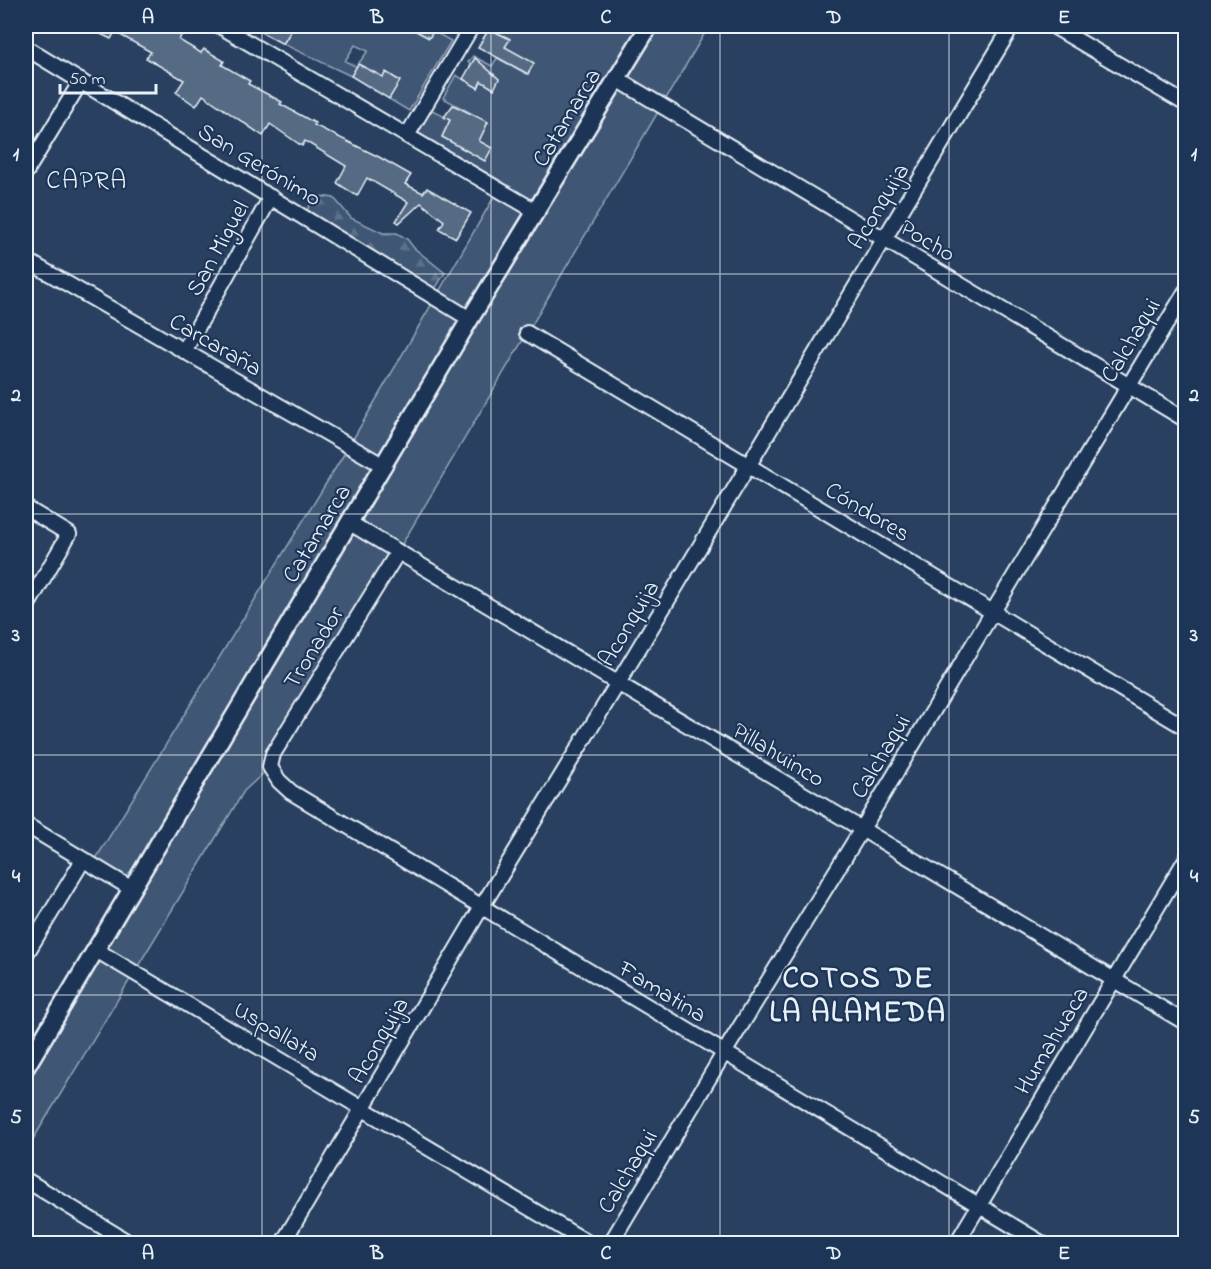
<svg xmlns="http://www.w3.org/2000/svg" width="1211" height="1269" viewBox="0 0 1211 1269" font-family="'Indie Flower',sans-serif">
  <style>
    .green { fill: #415774; stroke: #94a4b6; stroke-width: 1.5 }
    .forest { fill: url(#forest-firs); stroke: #94a4b6; stroke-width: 1.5 }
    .building { fill: #556a83; stroke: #e8f1f8; stroke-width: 1.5 }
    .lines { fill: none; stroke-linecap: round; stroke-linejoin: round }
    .minor-casing { stroke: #e8f1f8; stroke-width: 18 }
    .major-casing { stroke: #e8f1f8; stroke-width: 21 }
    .minor { stroke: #1d3557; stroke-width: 14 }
    .major { stroke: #1d3557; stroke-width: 16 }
    .grid { fill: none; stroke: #e8f1f8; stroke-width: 1.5; stroke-opacity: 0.55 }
    .labels { text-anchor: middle; stroke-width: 4.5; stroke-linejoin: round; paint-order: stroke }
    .street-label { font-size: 24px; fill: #e8f1f8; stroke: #1d3557 }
    .neighbourhood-label { font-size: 26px; letter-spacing: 1.5px; fill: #e8f1f8; stroke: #1d3557 }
    .district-label { font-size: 30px; font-weight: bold; letter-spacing: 1.5px; fill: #e8f1f8; stroke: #1d3557 }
    .neatline { fill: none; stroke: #e8f1f8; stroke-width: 2 }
    .grid-label { font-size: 20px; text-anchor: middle; font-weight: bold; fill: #e8f1f8 }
  </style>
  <defs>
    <pattern id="forest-firs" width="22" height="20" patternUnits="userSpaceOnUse" patternTransform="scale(1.5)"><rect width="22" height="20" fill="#415774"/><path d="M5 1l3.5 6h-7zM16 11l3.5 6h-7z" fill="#5c7089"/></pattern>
  </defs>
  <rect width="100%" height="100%" fill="#294061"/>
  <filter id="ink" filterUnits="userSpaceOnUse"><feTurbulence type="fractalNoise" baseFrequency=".0167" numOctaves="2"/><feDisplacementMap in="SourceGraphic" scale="12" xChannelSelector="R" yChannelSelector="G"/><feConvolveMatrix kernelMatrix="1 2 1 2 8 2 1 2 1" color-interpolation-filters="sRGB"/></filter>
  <g filter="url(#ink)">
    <!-- green -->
    <path class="green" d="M294,26H407L429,38L433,31L451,41L409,111L389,99L399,80L386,73L375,91L370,87L377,74L358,64L368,51L355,45L345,61L357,67L351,76L283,44Z
      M480,26H589L593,28L594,26H709L270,767L244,791L26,1151V1067L132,889L92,865L349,446L501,185L424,139L415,131L429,108L450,120L442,137L485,161L463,133L468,125L483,132L488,122L443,98L456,75L478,88L481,81L494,89L493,74L468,62L473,56L492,66L497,58L527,74L505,47L509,38L489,29L487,33L479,30Z"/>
    <!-- forest -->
    <path class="forest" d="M320,196L334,198L351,218L383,233H397L407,239L414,248L445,273L435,289L307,210L313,200Z"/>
    <!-- building -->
    <path class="building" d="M84,26H177L184,30L179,40L201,53L204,49L224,61L222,65L250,81L248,84L282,102L280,104L315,123L314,125L379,157L411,175L405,184L423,193L427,188L471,213L456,238L439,229L444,221L421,203L399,223L396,221L408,202L367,178L357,196L337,183L346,166L305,141L302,146L270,124L263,136L203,95L196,106L176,92L184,80L146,58L151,52L115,32L111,39Z
      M250,26H294L283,44Z
      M407,26H437L429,38Z
      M489,29L510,39L505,47L534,63L528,74L478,47Z
      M475,58L499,79L494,89L481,81L478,88L463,79Z
      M358,64L383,77L386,72L400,81L389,99L351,76Z
      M453,105L488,122L479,141L492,148L485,161L442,137L450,120L444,117Z"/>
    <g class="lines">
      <!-- minor casing -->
      <g class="minor-casing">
        <path id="minor" d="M220,26L537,212
          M1053,26L1186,104
          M26,48L470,319
          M617,79L1186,420
          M408,134L472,26
          M26,172L81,81
          M26,260L384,466
          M527,333L1186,728
          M184,351L271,197
          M26,508L69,534L26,608
          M350,523L1186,1023
          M398,552L273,754L270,767L279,781L291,792L1043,1244
          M26,825L132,889
          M96,950L590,1244
          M26,954L83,860
          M26,1180L131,1244
          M282,1244L481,908L618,683L1012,26
          M610,1244L724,1053L862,829L1186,291
          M956,1244L1186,859"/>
      </g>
      <!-- major casing -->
      <g class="major-casing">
        <path id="major" d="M26,1067L470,319L649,26"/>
      </g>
      <!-- minor -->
      <use href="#minor" class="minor"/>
      <!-- major -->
      <use href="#major" class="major"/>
    </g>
  </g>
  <!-- grid -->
  <path class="grid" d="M262,26V1244M491,26V1244M720,26V1244M949,26V1244M26,274H1186M26,514H1186M26,755H1186M26,995H1186"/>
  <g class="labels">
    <!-- street labels -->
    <g class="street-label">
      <text transform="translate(566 117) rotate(-59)" y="8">Catamarca</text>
      <text transform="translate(260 164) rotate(31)" y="8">San Gerónimo</text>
      <text transform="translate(878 206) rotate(-59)" y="8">Aconquija</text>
      <text transform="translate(928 240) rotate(31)" y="8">Pocho</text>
      <text transform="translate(217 248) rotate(-61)" y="8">San Miguel</text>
      <text transform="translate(1130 340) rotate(-59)" y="8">Calchaqui</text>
      <text transform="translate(216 344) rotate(30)" y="8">Carcaraña</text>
      <text transform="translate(868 511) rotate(31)" y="8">Cóndores</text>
      <text transform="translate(316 533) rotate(-59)" y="8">Catamarca</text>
      <text transform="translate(628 623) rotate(-59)" y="8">Aconquija</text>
      <text transform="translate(313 647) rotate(-58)" y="8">Tronador</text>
      <text transform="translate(779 754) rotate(31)" y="8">Pillahuinco</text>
      <text transform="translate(880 756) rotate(-59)" y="8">Calchaqui</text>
      <text transform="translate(663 991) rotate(31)" y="8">Famatina</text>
      <text transform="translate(277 1031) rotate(31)" y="8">Uspallata</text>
      <text transform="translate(378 1040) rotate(-60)" y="8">Aconquija</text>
      <text transform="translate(1051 1040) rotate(-59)" y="8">Humahuaca</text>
      <text transform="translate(627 1171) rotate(-59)" y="8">Calchaqui</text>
    </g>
    <!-- neighbourhood labels -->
    <g class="neighbourhood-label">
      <text x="87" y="188">CAPRA</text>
    </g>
    <!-- district labels -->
    <g class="district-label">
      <text x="858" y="987">COTOS DE<tspan x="858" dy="34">LA ALAMEDA</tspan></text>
    </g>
  </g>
  <!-- margin -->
  <rect width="1211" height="1269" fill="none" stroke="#1d3557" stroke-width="66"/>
  <!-- scale -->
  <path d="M60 84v9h96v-9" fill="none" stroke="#e8f1f8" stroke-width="3"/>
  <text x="69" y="84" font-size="18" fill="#e8f1f8" stroke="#1d3557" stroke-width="4.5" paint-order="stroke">50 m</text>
  <rect x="33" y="33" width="1145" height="1203" class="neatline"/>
  <g class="grid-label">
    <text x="148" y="23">A</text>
    <text x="377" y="23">B</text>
    <text x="606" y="23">C</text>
    <text x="834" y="23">D</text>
    <text x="1064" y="23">E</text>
    <text x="16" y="160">1</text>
    <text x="1194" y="160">1</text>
    <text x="16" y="401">2</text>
    <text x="1194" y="401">2</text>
    <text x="16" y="641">3</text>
    <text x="1194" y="641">3</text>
    <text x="16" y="882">4</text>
    <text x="1194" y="882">4</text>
    <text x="16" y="1123">5</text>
    <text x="1194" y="1123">5</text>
    <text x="148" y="1259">A</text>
    <text x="377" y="1259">B</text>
    <text x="606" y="1259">C</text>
    <text x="834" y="1259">D</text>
    <text x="1064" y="1259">E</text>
  </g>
</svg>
